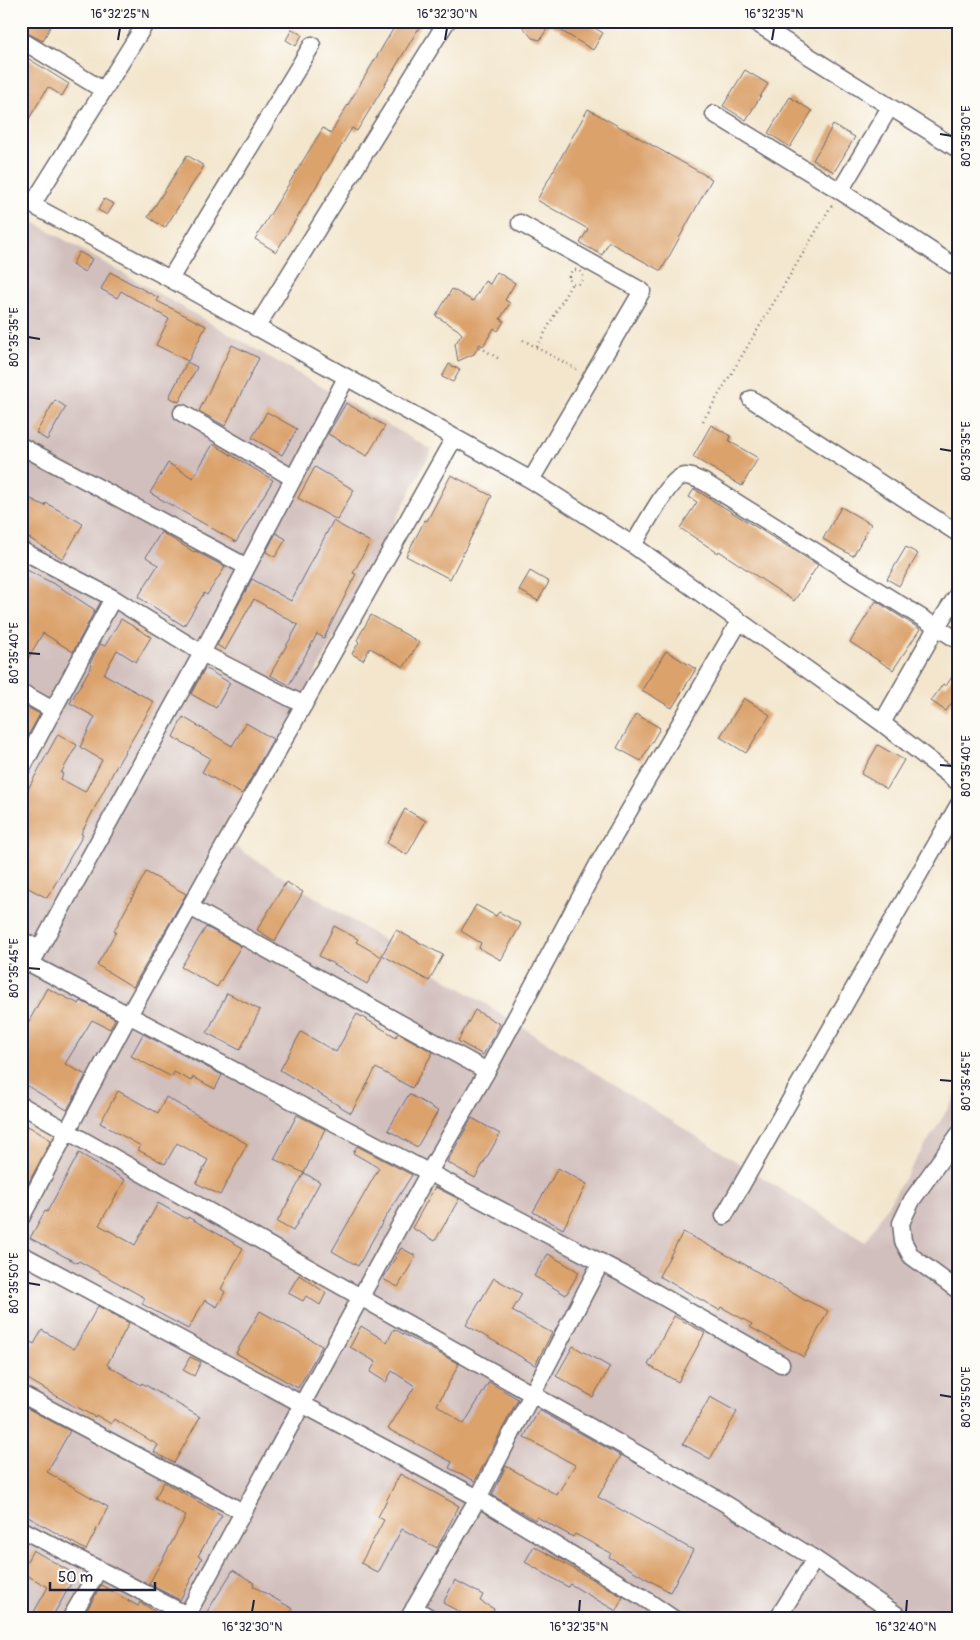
<svg xmlns="http://www.w3.org/2000/svg" width="980" height="1640" viewBox="0 0 980 1640" font-family="Pangolin,sans-serif">
  <style>
    .industrial { fill: #d1bfbd }
    .building { fill: #dba26c }
    .lines { fill: none; stroke-linecap: round; stroke-linejoin: round }
    .minor-casing { stroke: #6b676e; stroke-width: 19 }
    .path { stroke: #6b676e; stroke-width: 2.5; stroke-dasharray: 1 4; stroke-linecap: butt }
    .minor { stroke: #fff; stroke-width: 16 }
    .ticks { fill: none; stroke: #22223b; stroke-width: 2 }
    .neatline { fill: none; stroke: #22223b; stroke-width: 2 }
    .ticks-label { font-size: 12px; text-anchor: middle; fill: #22223b }
  </style>
  <rect width="100%" height="100%" fill="#fdfcf7"/>
  <filter id="ink" filterUnits="userSpaceOnUse"><feTurbulence type="fractalNoise" baseFrequency=".02" numOctaves="2"/><feDisplacementMap in="SourceGraphic" scale="10" xChannelSelector="R" yChannelSelector="G"/><feConvolveMatrix kernelMatrix="1 2 1 2 8 2 1 2 1" color-interpolation-filters="sRGB"/></filter>
  <filter id="wash" filterUnits="userSpaceOnUse"><feTurbulence type="fractalNoise" baseFrequency=".0096" numOctaves="4" result="noise"/><feDisplacementMap in="SourceGraphic" scale="20" xChannelSelector="R" yChannelSelector="G"/><feGaussianBlur stdDeviation="1.12" result="paint"/><feColorMatrix in="noise" values="0 0 0 0 0 0 0 0 0 0 0 0 0 0 0 0 0 1.4 0 .05"/><feComposite in="paint" operator="in"/></filter>
  <g filter="url(#wash)">
    <rect width="100%" height="100%" fill="#f3e6cd"/>
    <!-- industrial -->
    <path class="industrial" d="M21,215L432,450L227,842L865,1242L959,1091V1619H21Z"/>
    <g id="blocks">
      <!-- building -->
      <path class="building" d="M28,21H53L43,41L23,31Z
        M398,21H423L357,131L352,128L276,252L255,239L323,128L331,133Z
        M518,21H583L603,33L593,50L550,24L540,40L532,38Z
        M292,29L302,35L296,46L286,40Z
        M21,54L69,84L62,96L48,87L21,132Z
        M745,70L768,84L746,120L723,106Z
        M790,97L812,111L790,147L768,133Z
        M588,109L712,179L661,271L609,242L602,255L580,243L588,229L537,200Z
        M833,125L855,137L834,172L813,160Z
        M187,155L204,166L165,228L148,217Z
        M104,199L114,204L107,215L98,210Z
        M79,252L92,259L85,272L72,265Z
        M110,272L159,298L157,301L206,326L188,361L156,345L169,319L121,291L117,298L101,289Z
        M497,272L515,283L505,300L510,303L500,319L504,321L498,331L494,328L483,346L480,344L474,354L458,361L455,344L462,334L457,329L436,316L452,289L473,301L485,281L490,284Z
        M232,345L259,358L225,426L199,411Z
        M187,362L197,367L179,402L169,397Z
        M449,364L460,370L453,382L442,377Z
        M55,400L66,407L47,440L36,433Z
        M346,403L385,426L367,456L328,434Z
        M267,412L297,429L282,455L252,438Z
        M711,425L731,436L729,441L758,458L742,486L693,457Z
        M213,444L273,480L236,542L150,493L168,463L193,478Z
        M315,467L354,490L337,520L298,498Z
        M451,475L492,496L450,579L406,556L425,520L427,521Z
        M694,489L818,565L794,601L719,551L718,553L680,528L697,502L689,497Z
        M21,494L45,506L46,503L83,524L63,559L21,533Z
        M841,507L871,524L853,556L823,539Z
        M333,521L370,542L353,573L356,574L324,638L317,634L289,685L270,675L298,625L254,599L225,650L217,645L252,579L291,601Z
        M161,532L194,552L195,551L225,567L207,595L204,593L184,626L138,597L158,565L146,557Z
        M276,533L286,539L275,557L266,552Z
        M906,547L918,554L899,586L887,579Z
        M21,567L58,586L95,610L73,652L43,633L21,670Z
        M530,571L549,582L538,601L519,590Z
        M876,601L920,629L893,670L850,642Z
        M371,615L419,642L404,667L370,648L363,660L352,654L359,642L357,640Z
        M121,619L151,637L136,662L117,650L104,674L154,702L116,767L81,834L83,835L47,898L21,884V802L58,734L77,745L61,773L63,774L61,779L85,792L102,760L80,747L95,717L70,703L92,665L90,663L100,644L105,646Z
        M666,651L696,669L672,708L642,690Z
        M959,666V692L946,711L931,701L943,684L946,686Z
        M205,668L230,683L216,708L191,694Z
        M744,698L770,715L746,753L720,737Z
        M21,704L40,714L21,748Z
        M636,714L660,728L641,761L617,748Z
        M183,717L232,746L246,723L273,739L242,794L202,772L210,758L173,737Z
        M878,745L904,760L887,789L861,774Z
        M405,809L426,821L407,855L387,843Z
        M146,872L186,894L133,987L97,965L116,932L114,931Z
        M286,882L303,892L275,941L257,930Z
        M476,905L496,916L499,912L521,924L501,960L479,948L481,943L461,931Z
        M334,926L358,939L356,942L382,957L367,984L343,970V969L319,956Z
        M206,927L241,946L217,987L181,967Z
        M396,930L443,955L429,981L382,955Z
        M47,988L79,1004L81,1001L115,1019L110,1029L92,1020L65,1064L86,1075L67,1110L21,1082V1019L28,1023Z
        M227,993L260,1010L240,1050L207,1033Z
        M475,1010L500,1024L483,1055L458,1041Z
        M357,1014L396,1037L398,1033L433,1052L412,1088L376,1068L351,1113L280,1070L301,1032L336,1052Z
        M143,1034L222,1075L215,1089L193,1077L191,1081L174,1072L172,1077L131,1056Z
        M118,1091L158,1113L166,1097L247,1144L220,1195L196,1183L208,1160L177,1143L165,1164L138,1150L141,1146L100,1123Z
        M409,1094L438,1111L417,1147L388,1130Z
        M297,1115L325,1129L304,1173L274,1159Z
        M472,1118L500,1134L475,1178L447,1162Z
        M28,1126L51,1140L29,1182L21,1177V1137Z
        M357,1146L412,1175L385,1218L358,1266L332,1251L379,1168L353,1153Z
        M79,1153L125,1180L99,1225L135,1245L158,1203L187,1219L188,1217L243,1248L221,1289L225,1292L217,1307L205,1300L188,1329L142,1304L145,1298L79,1261L77,1263L30,1238L45,1211L47,1212Z
        M558,1168L587,1184L563,1229L533,1212Z
        M304,1173L320,1182L293,1231L277,1222Z
        M435,1187L459,1199L435,1241L412,1228Z
        M683,1232L744,1264L806,1301V1300L828,1311L804,1357L750,1327L752,1324L721,1307L719,1310L659,1276Z
        M401,1248L416,1256L398,1287L383,1279Z
        M548,1254L579,1272L566,1295L534,1276Z
        M299,1275L326,1293L320,1305L306,1296L303,1301L288,1293Z
        M494,1278L522,1294L512,1311L552,1333L535,1365L466,1325Z
        M98,1306L129,1323L107,1365L141,1385L142,1383L200,1417L174,1463L154,1452L158,1445L114,1419L111,1424L96,1415L95,1417L77,1407V1408L21,1375V1337L34,1344L42,1330L74,1349Z
        M260,1311L322,1346L298,1388L236,1353Z
        M674,1316L705,1333L678,1382L648,1365Z
        M361,1326L387,1342L394,1329L459,1364L437,1405L464,1424L489,1382L518,1399L475,1481L449,1468L452,1462L388,1429L415,1386L392,1371L386,1382L370,1372L376,1362L350,1347Z
        M573,1346L610,1367L593,1397L556,1376Z
        M190,1357L201,1362L194,1376L183,1370Z
        M710,1397L737,1412L710,1459L683,1444Z
        M21,1405L70,1431L47,1472L108,1507L86,1550L21,1513Z
        M539,1410L621,1456L598,1497L693,1550L670,1592L609,1557L611,1553L575,1534L573,1537L537,1517L535,1520L492,1495L506,1466L557,1495L575,1465L524,1437Z
        M400,1474L459,1506L437,1548L402,1529L378,1573L361,1563L384,1520L378,1517Z
        M164,1482L222,1515L198,1556L202,1558L180,1600L149,1584L186,1516L155,1498Z
        M534,1546L623,1597L616,1611L570,1584L568,1587L525,1562Z
        M33,1550L76,1575L51,1619H30L48,1587L21,1572Z
        M233,1570L254,1583L253,1586L293,1609L287,1619H211L205,1615Z
        M455,1580L483,1595L480,1601L494,1609L489,1619H482L473,1614L471,1618L443,1603Z
        M101,1585L138,1606L140,1602L167,1619H82Z"/>
    </g>
  </g>
  <g filter="url(#ink)">
    <use href="#blocks" fill-opacity="0" stroke="#6b676e" stroke-width="1"/>
    <g class="lines">
      <!-- minor casing -->
      <g class="minor-casing">
        <path id="minor" d="M753,21L959,150
          M21,40L103,90
          M714,114L840,191L959,269
          M840,191L890,107
          M21,199L170,279L531,480L633,545L882,723L959,783
          M32,205L147,21
          M520,223L642,291L531,480
          M170,279L312,45
          M256,328L447,21
          M346,378L202,653L31,964L623,1274L781,1364
          M751,399L959,534
          M182,413L293,478
          M21,446L247,567
          M633,545C642,531 666,485 679,478C687,473 696,479 704,482L959,641
          M21,550L113,598L202,653L304,705
          M21,692L53,710
          M882,723L936,628L959,592
          M21,770L113,598
          M21,940L39,949
          M487,1071L598,864L739,622
          M21,1105L721,1501L815,1559L903,1619
          M959,1134L912,1200L901,1223L903,1241L911,1256L959,1291
          M724,1216L959,804
          M21,1218L129,1015L454,438
          M21,1254L478,1498L642,1597L674,1619
          M21,1394L243,1512
          M21,1529L187,1615L429,1172L487,1071L190,907
          M414,1608L432,1619
          M70,1619L99,1569
          M408,1619L478,1498L601,1262
          M777,1619L815,1559"/>
      </g>
      <!-- path -->
      <path class="path" d="M569 277a7 7 0 1 1 14 0a7 7 0 1 1-14 0Z
        M523,340L578,370
        M480,347L499,359
        M537,347L572,283
        M703,421L833,203"/>
      <!-- minor -->
      <use href="#minor" class="minor"/>
    </g>
  </g>
  <!-- ticks -->
  <path class="ticks" d="M118,40L120,28M445,40L447,28M772,40L774,28M940,134L952,136M28,337L40,339M940,449L952,451M28,653L40,654M940,765L952,766M28,968L40,969M940,1080L952,1081M28,1283L40,1285M940,1395L952,1397M252,1612L254,1600M579,1612L580,1600M906,1612L907,1600"/>
  <!-- margin -->
  <rect width="980" height="1640" fill="none" stroke="#fdfcf7" stroke-width="55"/>
  <!-- scale -->
  <path d="M50 1582v8h105v-8" fill="none" stroke="#22223b" stroke-width="2.5"/>
  <text x="58" y="1582" font-size="15" fill="#22223b" stroke="#fdfcf7" stroke-width="4" paint-order="stroke">50 m</text>
  <rect x="28" y="28" width="924" height="1584" class="neatline"/>
  <g class="ticks-label">
    <text x="120" y="18">16°32'25"N</text>
    <text x="447" y="18">16°32'30"N</text>
    <text x="774" y="18">16°32'35"N</text>
    <text transform="translate(966 136) rotate(-90)" y="4">80°35'30"E</text>
    <text transform="translate(14 337) rotate(-90)" y="4">80°35'35"E</text>
    <text transform="translate(966 451) rotate(-90)" y="4">80°35'35"E</text>
    <text transform="translate(14 653) rotate(-90)" y="4">80°35'40"E</text>
    <text transform="translate(966 766) rotate(-90)" y="4">80°35'40"E</text>
    <text transform="translate(14 968) rotate(-90)" y="4">80°35'45"E</text>
    <text transform="translate(966 1081) rotate(-90)" y="4">80°35'45"E</text>
    <text transform="translate(14 1283) rotate(-90)" y="4">80°35'50"E</text>
    <text transform="translate(966 1397) rotate(-90)" y="4">80°35'50"E</text>
    <text x="252" y="1631">16°32'30"N</text>
    <text x="579" y="1631">16°32'35"N</text>
    <text x="906" y="1631">16°32'40"N</text>
  </g>
</svg>
